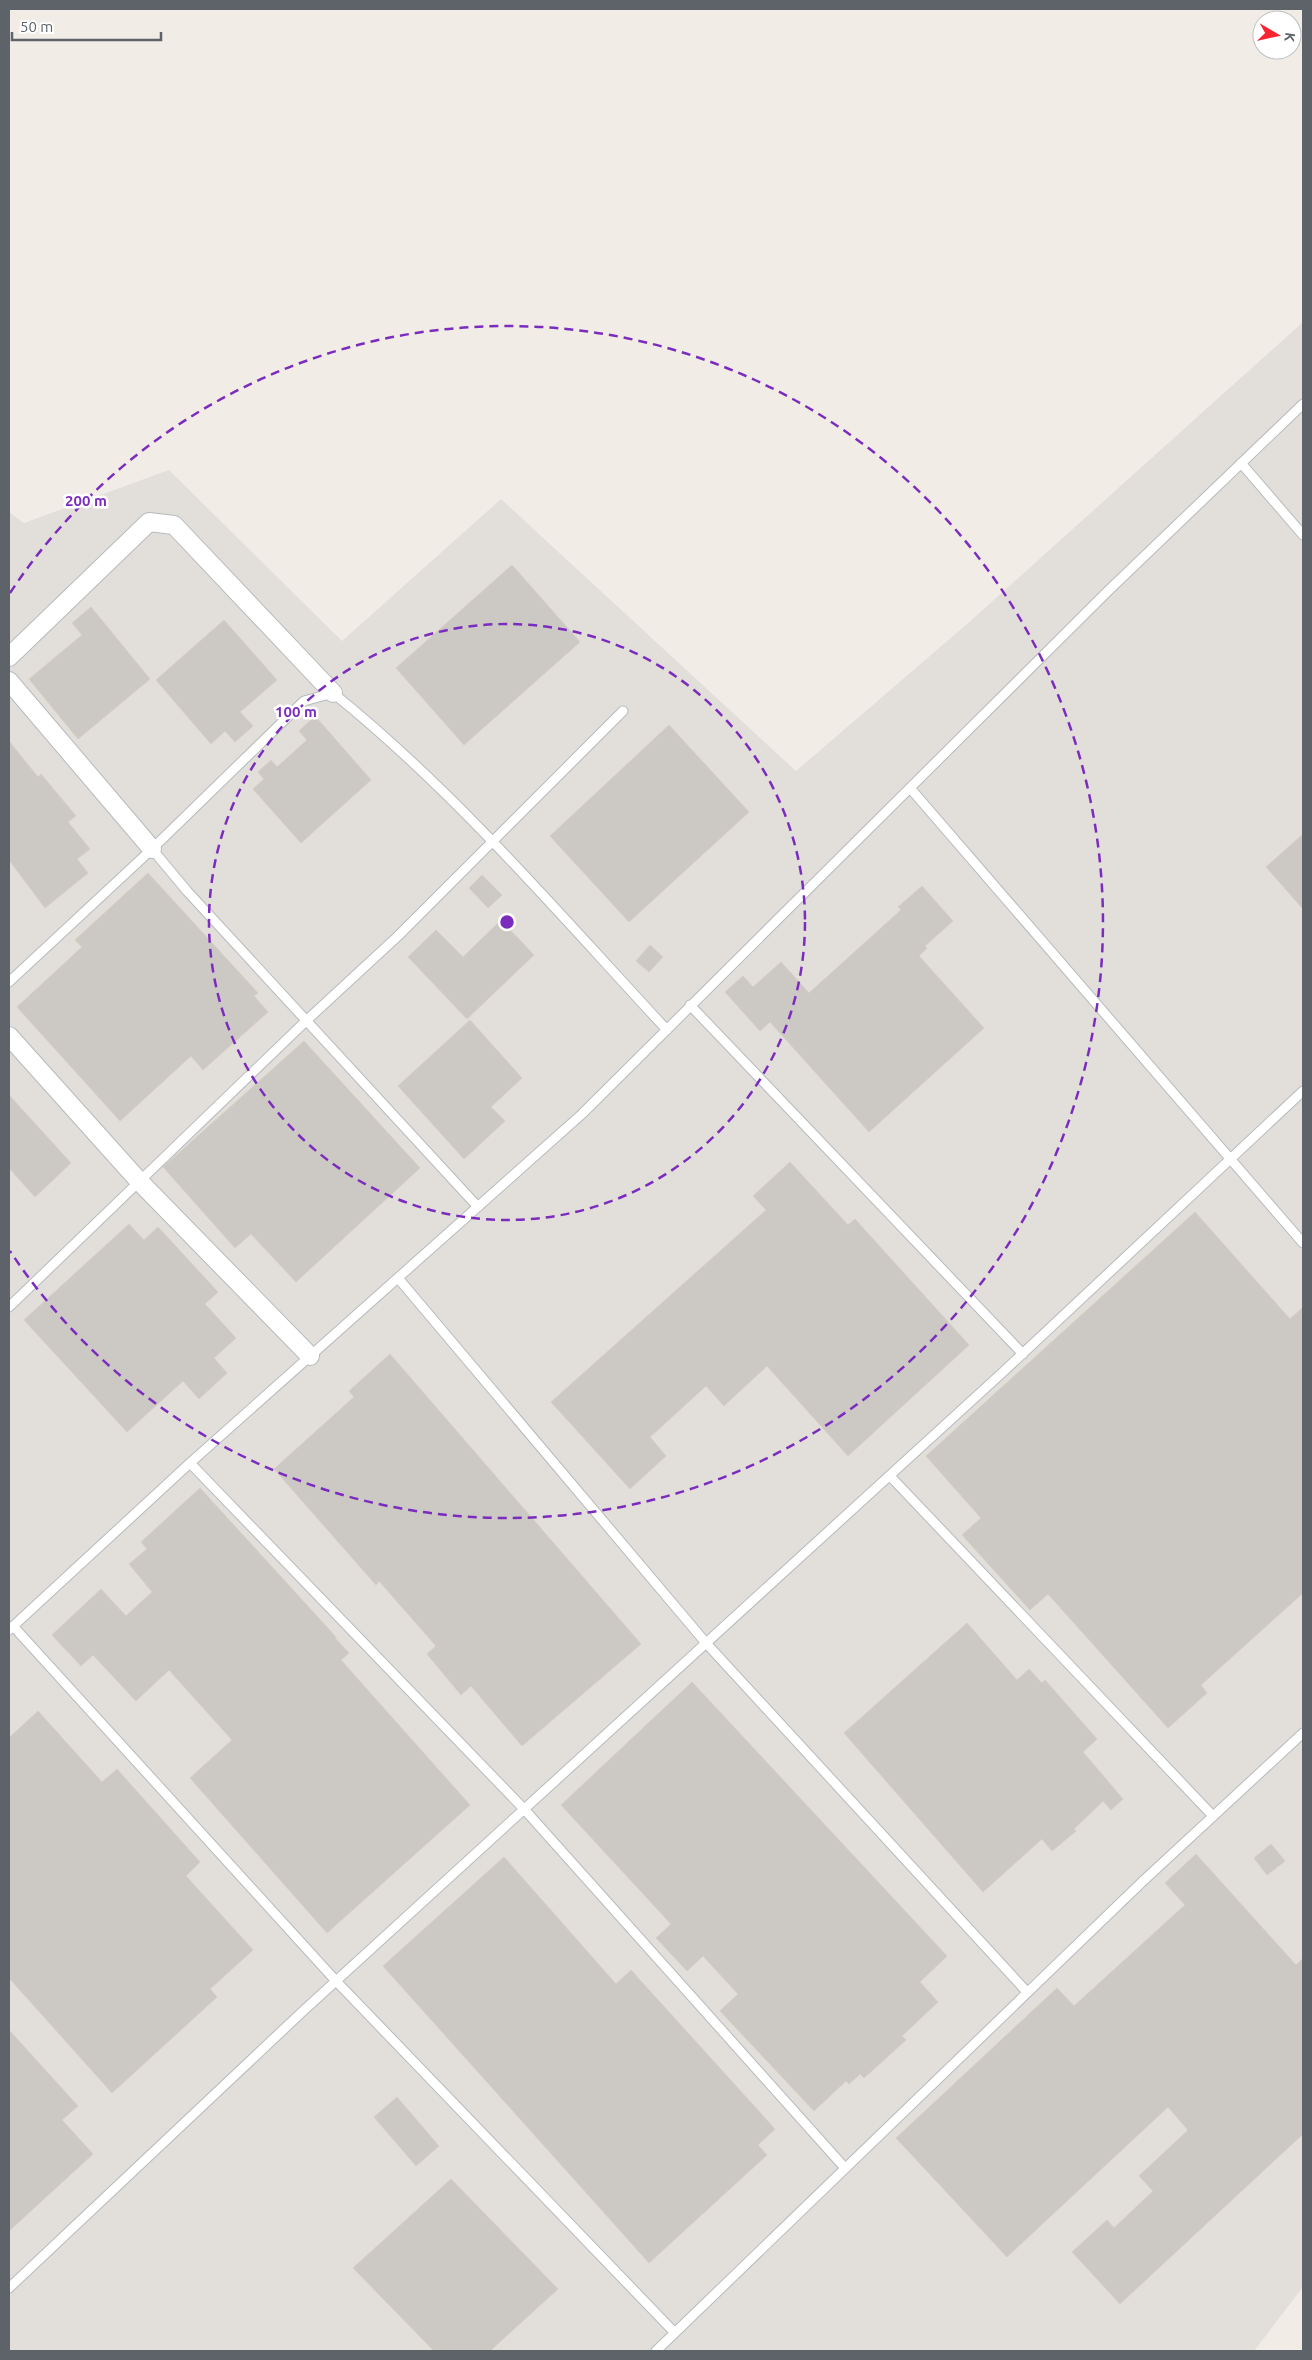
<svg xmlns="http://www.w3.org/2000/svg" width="1312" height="2360" viewBox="0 0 1312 2360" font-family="Ubuntu,sans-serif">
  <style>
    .industrial { fill: #e2dfda }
    .building { fill: #ccc8c3; stroke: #d7cec3 }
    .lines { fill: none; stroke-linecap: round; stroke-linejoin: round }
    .lane-casing { stroke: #b6babe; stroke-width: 11 }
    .street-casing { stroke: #b6babe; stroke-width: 20 }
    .lane { stroke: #fff; stroke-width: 9 }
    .street { stroke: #fff; stroke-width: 18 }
    .ring { fill: none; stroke: #7b2cbf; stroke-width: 2.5; stroke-dasharray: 9 6 }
    .centre { fill: #7b2cbf; stroke: #fff; stroke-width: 2.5 }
    .ring-label { font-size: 15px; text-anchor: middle; font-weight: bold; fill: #7b2cbf; stroke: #fff; stroke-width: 5; stroke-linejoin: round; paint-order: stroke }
  </style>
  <rect width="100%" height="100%" fill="#f1ede6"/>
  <!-- industrial -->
  <path class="industrial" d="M1303,322V2287L1254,2351H9V512L24,523L169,470L342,641L501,499L796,771L967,624Z"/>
  <!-- building -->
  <path class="building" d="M512,565L580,642L464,745L396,668Z
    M91,607L150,679L78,739L29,679L82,635L72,623Z
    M224,620L277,680L240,712L253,726L235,742L225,731L211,744L156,680Z
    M315,716L371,780L301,843L253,789L264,779L258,772L271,760L277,767L307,740L299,731Z
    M669,725L749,812L629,922L550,836Z
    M9,741L38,777L41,774L76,816L68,822L90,849L77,859L88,873L45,908L9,860Z
    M1303,834V909L1266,867Z
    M148,873L258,993L254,996L268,1012L203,1070L191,1056L120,1121L17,1007L82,947L75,940Z
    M482,875L502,895L488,908L469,888Z
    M922,886L953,921L925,946L927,948L919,956L984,1028L869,1132L770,1022L760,1031L725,992L743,976L753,987L781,962L809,993L901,910L898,907Z
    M501,920L534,955L467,1019L408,957L436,930L463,957Z
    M650,945L663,957L649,972L636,961Z
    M470,1020L522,1078L491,1107L505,1121L464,1159L398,1086Z
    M304,1041L420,1168L296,1282L251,1234L235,1248L163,1167Z
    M9,1095L71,1163L35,1197L9,1168Z
    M790,1162L848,1225L855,1219L969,1345L848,1456L767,1366L724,1406L706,1386L650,1437L666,1456L630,1489L551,1402L766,1210L753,1196Z
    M1195,1212L1290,1319L1303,1307V1593L1201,1685L1207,1693L1168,1728L1048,1594L1030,1610L962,1535L981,1518L926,1456Z
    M129,1224L144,1240L158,1227L218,1292L205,1304L236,1338L214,1358L227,1373L199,1399L183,1381L127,1432L24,1320Z
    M390,1354L641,1644L522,1746L471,1686L461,1695L427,1654L436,1646L379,1581L376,1585L274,1469L354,1397L349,1391Z
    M200,1488L336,1637L335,1638L349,1653L341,1660L470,1805L327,1933L190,1778L232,1740L169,1670L136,1701L93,1655L81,1666L52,1635L101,1589L126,1616L152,1592L129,1564L147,1549L141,1542Z
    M967,1623L1017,1680L1029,1669L1042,1683L1045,1680L1097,1739L1083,1752L1123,1799L1111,1810L1103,1801L1074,1829L1076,1831L1052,1851L1042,1839L983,1892L844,1733Z
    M692,1682L947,1956L920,1982L938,2002L902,2036L906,2040L864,2078L860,2074L849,2084L846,2081L814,2111L720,2011L738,1994L703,1956L687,1971L656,1938L671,1924L561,1805Z
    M38,1711L102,1782L117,1769L200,1862L186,1876L253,1950L210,1989L217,1997L112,2093L9,1978V1738Z
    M1271,1844L1285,1861L1267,1875L1254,1858Z
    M1196,1854L1296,1965L1303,1958V2134L1120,2304L1072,2252L1107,2220L1114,2228L1153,2191L1139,2176L1188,2130L1168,2107L1007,2257L896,2138L1057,1988L1074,2006L1185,1905L1165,1883Z
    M504,1857L616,1984L631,1970L775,2129L758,2145L767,2155L649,2263L383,1966Z
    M9,2030L78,2106L62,2120L93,2154L9,2231Z
    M397,2097L439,2146L416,2166L374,2117Z
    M451,2179L558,2289L490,2351H434L353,2268Z"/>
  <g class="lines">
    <!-- lane casing -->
    <g class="lane-casing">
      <path id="lane" d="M1241,463L1303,535
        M910,788L1303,1243
        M152,849L187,891L478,1207
        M9,982L152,849L304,701L333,693C456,792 560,915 667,1030
        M690,1005L1023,1354
        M398,1278L706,1643L1027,1992
        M9,1307L307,1020L398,936L623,711
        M190,1463L524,1809L845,2168
        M890,1476L1213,1816
        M13,1626L336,1981L675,2333
        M9,1630L190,1463L582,1114L1108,591L1303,404
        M9,2288L302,2012L1003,1372L1303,1091
        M656,2351L1142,1882L1303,1733"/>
    </g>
    <!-- street casing -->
    <g class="street-casing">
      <path id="street" d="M9,657L149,522L174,525L333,693
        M9,681L152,849
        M9,1036L139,1181L310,1356"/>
    </g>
    <!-- lane -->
    <use href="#lane" class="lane"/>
    <!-- street -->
    <use href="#street" class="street"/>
  </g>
  <!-- distance rings -->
  <g class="ring">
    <circle cx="507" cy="922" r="298"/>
    <path d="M10 593A596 596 0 1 1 10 1251"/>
  </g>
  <circle cx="507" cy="922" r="8" class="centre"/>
  <g class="ring-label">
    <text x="86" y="506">200 m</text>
    <text x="296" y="717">100 m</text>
  </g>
  <!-- border -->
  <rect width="1312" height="2360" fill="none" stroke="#5d6368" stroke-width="20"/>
  <!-- north arrow -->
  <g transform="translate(1277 35) rotate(99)"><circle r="24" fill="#ffffff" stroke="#bec1c3"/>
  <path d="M0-4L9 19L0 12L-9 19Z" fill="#fa2331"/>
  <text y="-8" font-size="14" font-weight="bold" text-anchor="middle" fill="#5d6368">K</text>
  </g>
  <!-- scale -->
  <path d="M12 32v8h149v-8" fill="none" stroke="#5d6368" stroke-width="2.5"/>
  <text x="20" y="32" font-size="15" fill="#5d6368" stroke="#ffffff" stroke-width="4" paint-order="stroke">50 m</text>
</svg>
